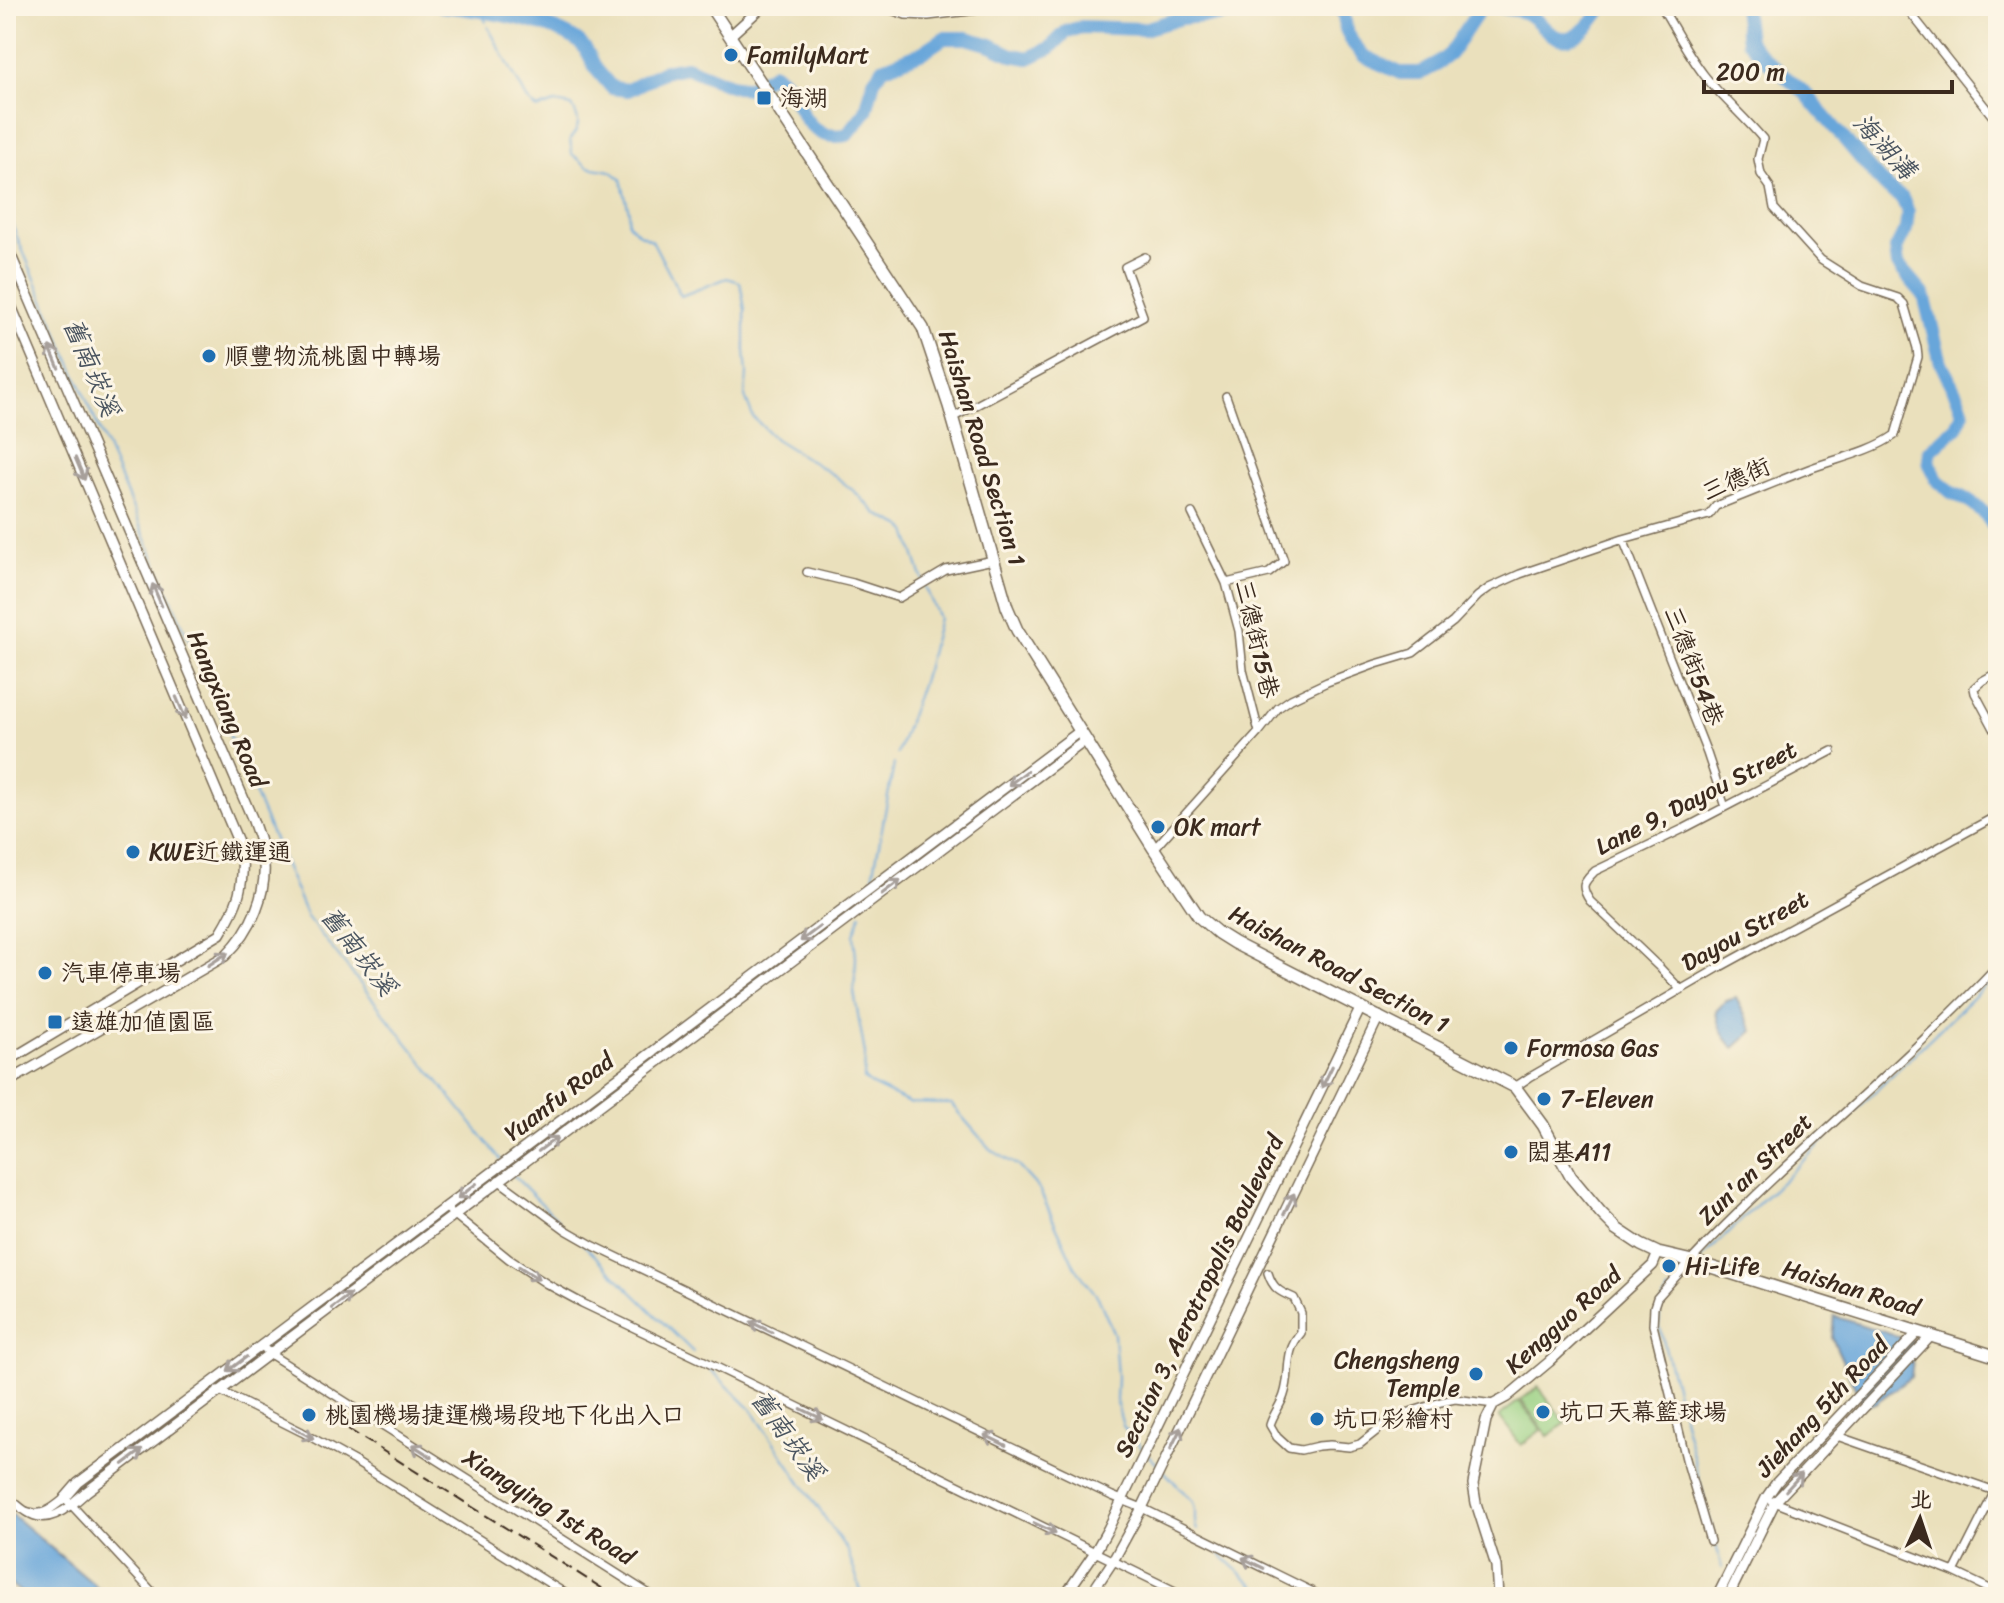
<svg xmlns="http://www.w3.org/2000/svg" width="2004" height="1603" viewBox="0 0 2004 1603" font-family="Sriracha,'LXGW WenKai TC',sans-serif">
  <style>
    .green { fill: #99d082; stroke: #6a7d50; stroke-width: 2 }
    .water { fill: #68a6da; stroke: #52687c; stroke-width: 2 }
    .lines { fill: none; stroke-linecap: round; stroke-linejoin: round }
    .stream { stroke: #68a6da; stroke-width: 2 }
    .river { stroke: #68a6da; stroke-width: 14 }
    .minor-casing { stroke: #786a55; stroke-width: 10 }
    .tertiary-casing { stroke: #786a55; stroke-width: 12 }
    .secondary-casing { stroke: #786a55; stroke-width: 14 }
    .minor { stroke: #fff; stroke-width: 7 }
    .tertiary { stroke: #fff; stroke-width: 9 }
    .secondary { stroke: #fff; stroke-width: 11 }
    .rail { stroke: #3b2a1e; stroke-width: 2; stroke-dasharray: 12 6; stroke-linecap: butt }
    .oneway { stroke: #a79f9a }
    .poi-dot { fill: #1f6fb2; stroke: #fcf5e5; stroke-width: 3 }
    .labels { text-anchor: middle; stroke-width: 6; stroke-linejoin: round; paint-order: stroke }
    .poi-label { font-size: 24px; fill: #3b2a1e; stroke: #fcf5e5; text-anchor: start }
    .street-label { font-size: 24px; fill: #3b2a1e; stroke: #fcf5e5 }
    .water-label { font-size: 26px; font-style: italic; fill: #4b5560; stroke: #fcf5e5 }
  </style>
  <rect width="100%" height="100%" fill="#fcf5e5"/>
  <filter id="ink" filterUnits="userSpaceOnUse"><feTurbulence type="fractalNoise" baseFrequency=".0125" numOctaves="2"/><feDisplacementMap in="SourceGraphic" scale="16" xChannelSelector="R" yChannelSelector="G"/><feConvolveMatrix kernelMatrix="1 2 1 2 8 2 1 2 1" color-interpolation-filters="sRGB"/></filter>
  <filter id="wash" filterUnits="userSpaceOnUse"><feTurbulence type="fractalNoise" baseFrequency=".006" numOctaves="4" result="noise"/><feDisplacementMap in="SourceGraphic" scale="32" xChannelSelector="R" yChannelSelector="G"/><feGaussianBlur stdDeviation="1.8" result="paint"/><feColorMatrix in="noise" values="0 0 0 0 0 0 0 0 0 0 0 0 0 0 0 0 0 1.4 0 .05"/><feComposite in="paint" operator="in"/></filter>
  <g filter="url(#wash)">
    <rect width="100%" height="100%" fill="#eae0bc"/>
    <!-- green -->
    <path class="green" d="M1538,1387L1566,1423L1548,1436L1521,1400Z
      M1519,1401L1541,1430L1521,1445L1499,1416Z"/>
    <!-- water -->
    <path class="water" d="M1736,998L1753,1031L1734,1048C1723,1037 1718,1027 1716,1011L1726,1001Z
      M1834,1316L1915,1342L1911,1377L1875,1403L1868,1405L1861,1401L1832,1338Z
      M6,1511L10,1513L109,1597H27L6,1581Z"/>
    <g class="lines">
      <!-- stream -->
      <path class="stream" d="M480,10L486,22
        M488,27L527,99L537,109L555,103L572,106C580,121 581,126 570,139L572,154L588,167L611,171L621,179L629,211L628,223L639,234L652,240L681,296L727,278L740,282L745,310V350L747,374L745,397L753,417L775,439L835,476L855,492L877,514L901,526L907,531L924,584L939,618L926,670L897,754
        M6,211L307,917L501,1160
        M872,882L894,764
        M861,914L854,934L856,958L854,992L865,1054L864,1079L870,1084L909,1103L951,1104L990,1149L1018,1166L1039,1189L1075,1267L1098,1297L1114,1334L1117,1377L1116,1401L1123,1426L1142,1448
        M512,1174L559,1221
        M581,1242L693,1352
        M1701,1259L1998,973
        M1668,1291L1660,1308L1659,1324L1722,1568
        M706,1365L752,1410L848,1552L863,1597
        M1149,1456L1159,1466
        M1163,1470L1193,1502C1198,1512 1192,1519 1197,1530
        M1209,1544L1267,1597"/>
      <!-- river -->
      <path class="river" d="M442,6C474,9 564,22 584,47C589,53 592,62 596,69C601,75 607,82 612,88L628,90L664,71L686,67L730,85L748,88L774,73C779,77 784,81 788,86C798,102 803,124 821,133C829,137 838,136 847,135L866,111L874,80L883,68L923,52L944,38H967L991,45L1012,55L1029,58L1050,48L1066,32L1081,27L1144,29L1181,18L1203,16H1218L1244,11L1251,6
        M1339,6L1344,15L1346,29L1352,42L1364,56L1400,73H1421L1436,65L1450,54L1482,6
        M1497,6C1507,10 1519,9 1528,14C1538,20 1544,29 1553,35C1574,48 1594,21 1603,6
        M1744,6L1748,41L1765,59L1806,94L1873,173L1888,189L1902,198L1908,212L1906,229L1896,249L1898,265L1924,295L1941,363L1958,398L1963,412L1957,427L1930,451L1929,462L1937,480L1951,492L1969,501L1984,513L1998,531"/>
    </g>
  </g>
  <g filter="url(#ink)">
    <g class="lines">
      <!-- minor casing -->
      <g class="minor-casing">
        <path id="minor" d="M1905,6L1998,123
          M1226,396L1284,561L1269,573L1226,583
          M952,418L1143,316L1125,267L1145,257
          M1192,513L1226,583L1239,631L1243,670L1259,732
          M1623,539L1707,753L1725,807
          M807,572L853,583L899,598L946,570L993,560
          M1998,672L1982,681L1974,688L1975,693L1998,736
          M1154,849L1259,732L1278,708L1291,699L1327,682L1376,664L1413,653L1453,622L1478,596L1489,588L1520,574L1623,539L1709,515L1716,506C1747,494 1778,481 1809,469C1838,458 1869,453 1895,435L1918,357L1917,348L1904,304L1898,298L1862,286L1821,260L1774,208L1770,187L1761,174L1758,159L1763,139C1745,117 1722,98 1704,75C1687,53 1675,29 1661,6
          M1681,990L1659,967L1590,901C1580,886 1583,883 1595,871L1685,828L1832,751
          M1515,1087L1530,1077L1720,967L1998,815
          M498,1180L566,1230L594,1246L1112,1496L1142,1508L1323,1597
          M446,1208L509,1259L547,1284L582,1303L704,1361L1187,1597
          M1268,1273C1273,1289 1280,1292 1294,1298L1301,1313V1333C1283,1353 1292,1371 1284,1395C1281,1405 1273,1414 1270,1425L1277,1437L1289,1448L1301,1450L1318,1446L1330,1445L1349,1447L1360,1444L1394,1417L1441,1402L1455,1399L1494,1404
          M261,1345L270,1354L654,1597
          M218,1390L302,1432L354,1461L571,1597
          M1837,1436L1998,1492
          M6,1495C30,1516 42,1528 71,1505
          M1772,1501L1954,1572L1998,1593
          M22,1509C39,1519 51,1510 65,1498L157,1597
          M1710,1541L1686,1459L1653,1325L1654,1307L1657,1298C1761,1178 1889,1081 1998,965
          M1954,1572L1998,1485"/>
      </g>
      <!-- tertiary casing -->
      <g class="tertiary-casing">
        <path id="tertiary" d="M883,6L906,14L928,15L1002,6
          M731,35L763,6
          M6,244L252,818C256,830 261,842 263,854C269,892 252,930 225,956L6,1083
          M6,294L242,851C244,888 239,903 220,934L6,1062
          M65,1498L78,1483L1080,731
          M71,1505L86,1492L220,1391L1086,740
          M1064,1597L1095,1552L1108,1529L1361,1007
          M1089,1597L1113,1561L1142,1508L1379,1016
          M1498,1597L1496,1566L1476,1503L1473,1484L1486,1420L1494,1404L1507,1397L1549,1362L1653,1265L1658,1253
          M1717,1597L1766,1498L1777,1482L1918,1332
          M1728,1597L1775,1502L1931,1336"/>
      </g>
      <!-- secondary casing -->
      <g class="secondary-casing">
        <path id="secondary" d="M710,6L923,328L949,406L1007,607L1017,630L1154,849L1199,917L1218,933L1234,943L1515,1087L1543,1125L1571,1177L1601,1213L1617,1229L1641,1245L1658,1253L1692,1261L1998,1357"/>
      </g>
      <!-- minor -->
      <use href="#minor" class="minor"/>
      <!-- tertiary -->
      <use href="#tertiary" class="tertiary"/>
      <!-- secondary -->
      <use href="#secondary" class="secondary"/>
      <!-- rail -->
      <path class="rail" d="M348,1429L616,1597"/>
    </g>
    <!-- one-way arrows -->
    <defs><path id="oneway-shaft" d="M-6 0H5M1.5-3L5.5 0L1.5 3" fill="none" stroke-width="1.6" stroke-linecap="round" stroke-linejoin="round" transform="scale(2)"/></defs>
    <g class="oneway">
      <use href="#oneway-shaft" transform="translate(54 357) rotate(-113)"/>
      <use href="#oneway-shaft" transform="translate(80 469) rotate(67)"/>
      <use href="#oneway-shaft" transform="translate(157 595) rotate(-113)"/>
      <use href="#oneway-shaft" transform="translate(181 708) rotate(67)"/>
      <use href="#oneway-shaft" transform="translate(1018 778) rotate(143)"/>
      <use href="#oneway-shaft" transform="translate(891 887) rotate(-37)"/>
      <use href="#oneway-shaft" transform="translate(810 934) rotate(143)"/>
      <use href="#oneway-shaft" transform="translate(218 959) rotate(-33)"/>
      <use href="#oneway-shaft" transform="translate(1327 1077) rotate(116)"/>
      <use href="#oneway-shaft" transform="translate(548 1144) rotate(-37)"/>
      <use href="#oneway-shaft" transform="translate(467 1191) rotate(142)"/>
      <use href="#oneway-shaft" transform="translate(1289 1204) rotate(-64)"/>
      <use href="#oneway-shaft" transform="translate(529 1273) rotate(33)"/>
      <use href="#oneway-shaft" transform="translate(341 1301) rotate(-37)"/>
      <use href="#oneway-shaft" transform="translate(761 1327) rotate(-154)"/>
      <use href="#oneway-shaft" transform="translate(237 1364) rotate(143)"/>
      <use href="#oneway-shaft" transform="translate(812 1414) rotate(26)"/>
      <use href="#oneway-shaft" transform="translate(303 1433) rotate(28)"/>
      <use href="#oneway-shaft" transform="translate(1176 1438) rotate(-64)"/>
      <use href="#oneway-shaft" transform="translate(995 1440) rotate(-154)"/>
      <use href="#oneway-shaft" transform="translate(422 1451) rotate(-148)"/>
      <use href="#oneway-shaft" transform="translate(133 1457) rotate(-37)"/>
      <use href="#oneway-shaft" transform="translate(1794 1482) rotate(-47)"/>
      <use href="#oneway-shaft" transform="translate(1045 1528) rotate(25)"/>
      <use href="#oneway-shaft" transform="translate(1253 1563) rotate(-154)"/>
    </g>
  </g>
  <!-- markers -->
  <g class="poi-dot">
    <circle cx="731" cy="55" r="8"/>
    <rect x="756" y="90" width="16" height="16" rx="4"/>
    <circle cx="209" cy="356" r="8"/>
    <circle cx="1158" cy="827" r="8"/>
    <circle cx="133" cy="852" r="8"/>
    <circle cx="45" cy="973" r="8"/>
    <rect x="47" y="1014" width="16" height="16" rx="4"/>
    <circle cx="1511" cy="1048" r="8"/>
    <circle cx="1544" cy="1099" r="8"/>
    <circle cx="1511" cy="1152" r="8"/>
    <circle cx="1669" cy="1266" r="8"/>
    <circle cx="1476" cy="1374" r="8"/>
    <circle cx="1543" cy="1412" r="8"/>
    <circle cx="309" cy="1415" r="8"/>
    <circle cx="1317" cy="1419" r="8"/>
  </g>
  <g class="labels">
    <!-- poi labels -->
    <g class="poi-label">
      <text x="747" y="63">FamilyMart</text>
      <text x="780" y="106">海湖</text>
      <text x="225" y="364">順豐物流桃園中轉場</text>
      <text x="1174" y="835">OK mart</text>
      <text x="149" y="860">KWE近鐵運通</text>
      <text x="61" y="981">汽車停車場</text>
      <text x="71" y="1030">遠雄加值園區</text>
      <text x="1527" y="1056">Formosa Gas</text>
      <text x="1560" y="1107">7-Eleven</text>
      <text x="1527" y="1160">閎基A11</text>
      <text x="1685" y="1274">Hi-Life</text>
      <text x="1460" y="1368" text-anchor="end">Chengsheng<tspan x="1460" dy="28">Temple</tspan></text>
      <text x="1559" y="1420">坑口天幕籃球場</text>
      <text x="325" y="1423">桃園機場捷運機場段地下化出入口</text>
      <text x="1333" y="1427">坑口彩繪村</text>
    </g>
    <!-- street labels -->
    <g class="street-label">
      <text transform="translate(982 448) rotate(73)" y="8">Haishan Road Section 1</text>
      <text transform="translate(1736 479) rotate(-24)" y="8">三德街</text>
      <text transform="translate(1257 639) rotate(77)" y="8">三德街15巷</text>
      <text transform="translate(1694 666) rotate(69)" y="8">三德街54巷</text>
      <text transform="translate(227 709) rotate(67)" y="8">Hangxiang Road</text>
      <text transform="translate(1696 798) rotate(-27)" y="8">Lane 9, Dayou Street</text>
      <text transform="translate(1745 931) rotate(-29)" y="8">Dayou Street</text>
      <text transform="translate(1339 969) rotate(28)" y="8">Haishan Road Section 1</text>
      <text transform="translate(559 1097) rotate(-37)" y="8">Yuanfu Road</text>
      <text transform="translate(1755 1169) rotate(-44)" y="8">Zun'an Street</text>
      <text transform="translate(1851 1288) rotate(17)" y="8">Haishan Road</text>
      <text transform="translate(1199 1296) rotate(-64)" y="8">Section 3, Aerotropolis Boulevard</text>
      <text transform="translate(1563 1320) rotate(-42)" y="8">Kengguo Road</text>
      <text transform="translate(1822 1407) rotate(-47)" y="8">Jiehang 5th Road</text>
      <text transform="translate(549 1507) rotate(32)" y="8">Xiangying 1st Road</text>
    </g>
    <!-- water labels -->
    <g class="water-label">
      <text transform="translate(1885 146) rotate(47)" y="9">海湖溝</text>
      <text transform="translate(92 367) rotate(67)" y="9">舊南崁溪</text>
      <text transform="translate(359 951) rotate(52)" y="9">舊南崁溪</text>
      <text transform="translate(788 1435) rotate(54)" y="9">舊南崁溪</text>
    </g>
  </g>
  <!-- margin -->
  <rect width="2004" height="1603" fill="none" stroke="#fcf5e5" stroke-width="32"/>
  <!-- north arrow -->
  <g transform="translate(1920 1519) rotate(3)" stroke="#fcf5e5" stroke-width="6" paint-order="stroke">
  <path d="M0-6L14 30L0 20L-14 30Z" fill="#3b2a1e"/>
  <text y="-12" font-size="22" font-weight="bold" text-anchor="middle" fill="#3b2a1e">北</text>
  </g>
  <!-- scale -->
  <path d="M1704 80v12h248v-12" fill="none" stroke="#3b2a1e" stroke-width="4"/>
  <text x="1716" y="80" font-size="24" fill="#3b2a1e" stroke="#fcf5e5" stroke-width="6" paint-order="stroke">200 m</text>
</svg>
